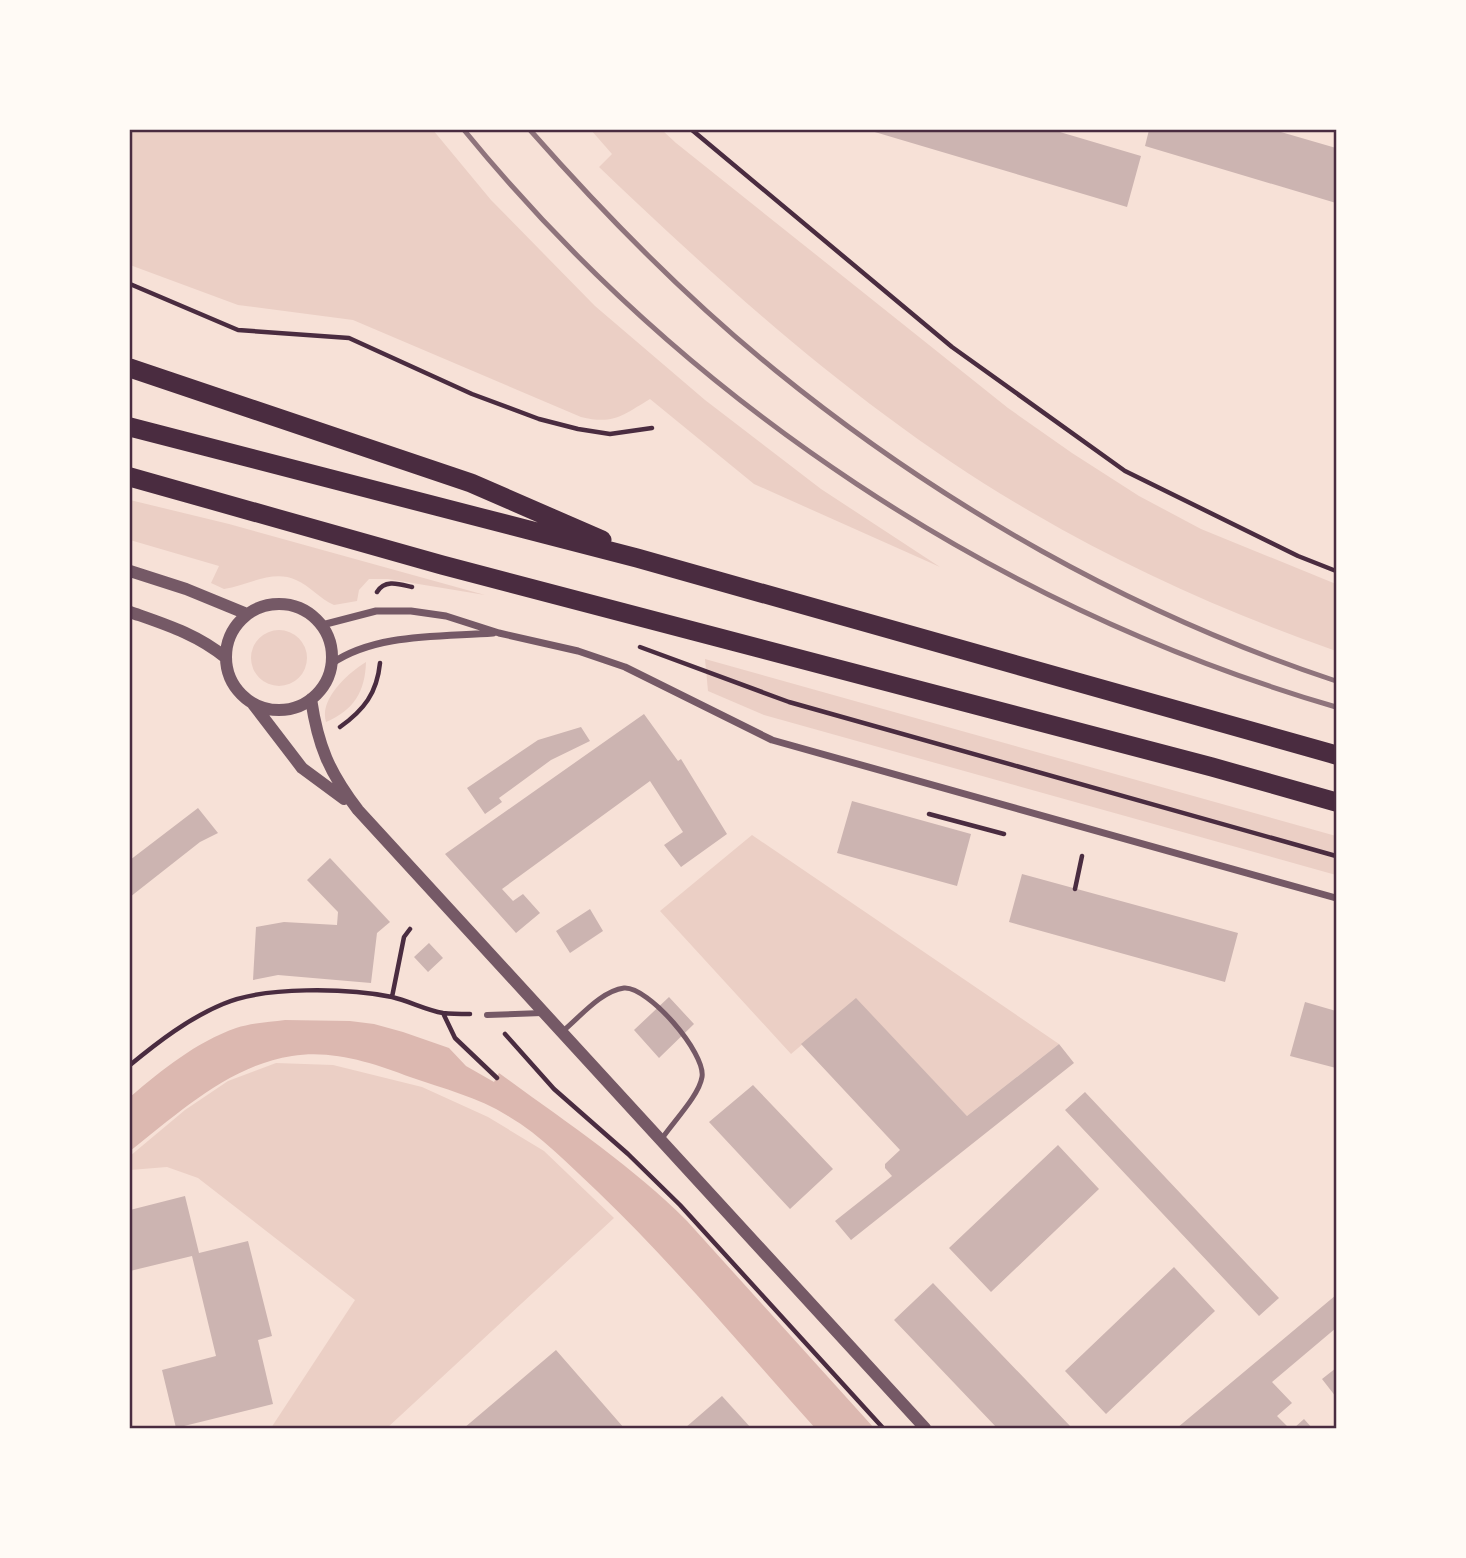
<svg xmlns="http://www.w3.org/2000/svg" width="1466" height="1558" viewBox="0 0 1466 1558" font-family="Helvetica,sans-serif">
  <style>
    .green { fill: #ebcfc5 }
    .water { fill: #dcb8b0 }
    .building { fill: #ccb4b1 }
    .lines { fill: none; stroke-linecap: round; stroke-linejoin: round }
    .path { stroke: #4a2c40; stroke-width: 4.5 }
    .service { stroke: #755966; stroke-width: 5 }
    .pedestrian { stroke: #755966; stroke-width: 6 }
    .minor { stroke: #755966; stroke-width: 7 }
    .tertiary { stroke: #755966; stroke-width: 12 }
    .trunk { stroke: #4a2c40; stroke-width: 19 }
    .rail { stroke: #8f747c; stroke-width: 5 }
    .neatline { fill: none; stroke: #4a2c40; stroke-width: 2.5 }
  </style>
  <rect width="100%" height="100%" fill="#f7e1d7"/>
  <!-- green -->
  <path class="green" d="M130,130H433L491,200L595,306L705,400L821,489L940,567L754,484L650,399C623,415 614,425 581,417L353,320L238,305L130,265Z
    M591,130H662L676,143L1008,408L1072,453L1139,496L1201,529L1336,584V651C1231,614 1129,569 1033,513C872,420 733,295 599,167L612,154Z
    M130,500L229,524L485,595L388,579H369L359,590L357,601L334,605C320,599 310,586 296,580C272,569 247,586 224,589L211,583L219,566L130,540Z
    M251 658a28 28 0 1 1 56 0a28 28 0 1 1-56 0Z
    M705,659L1336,836V875L764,715L708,691Z
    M366,662C365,692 354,710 326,722C319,699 348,673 366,662Z
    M752,835L1059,1044L967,1116L856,999L791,1054L660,911Z
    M276,1063L333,1065L422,1087L488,1117L544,1151L614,1218L387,1428H271L355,1300L198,1178L167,1167L130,1170V1156L185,1110L228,1081Z"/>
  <!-- water -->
  <path class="water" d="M285,1020L350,1021L374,1024L403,1032L449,1048L466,1066L494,1082L499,1073C564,1121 630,1164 687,1221L874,1428H815C743,1348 674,1265 597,1191C568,1164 542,1136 508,1116C478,1097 444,1089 410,1077C374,1063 331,1049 292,1056C228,1066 179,1113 130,1151V1097C162,1070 196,1042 236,1028C251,1023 269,1022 285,1020Z"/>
  <!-- building -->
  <path class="building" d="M868,130H1053L1141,156L1127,207Z
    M1149,130H1274L1336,148V203L1145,146Z
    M644,714L678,761L681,759L727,834L681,867L664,845L683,832L650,781L502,889L513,901L523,894L540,913L516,933L445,854Z
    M581,727L590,741L551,760L499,798L502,802L485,814L467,788L538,740Z
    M852,801L971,834L957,886L837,853Z
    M198,808L218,833L200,842L130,897V860Z
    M330,858L390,922L377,933L371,983L278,975L253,980L256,927L284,922L337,925L338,912L307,880Z
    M1022,874L1238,933L1225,982L1009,922Z
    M590,909L603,931L570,953L556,931Z
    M429,943L443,958L428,972L414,957Z
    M669,997L694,1024L659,1058L634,1030Z
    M856,998L967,1116L1059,1044L1074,1063L851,1240L835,1221L892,1176L885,1168V1164L900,1150L801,1044Z
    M1305,1002L1336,1011V1068L1290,1056Z
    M753,1085L833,1169L790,1209L709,1122Z
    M1085,1092L1279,1298L1259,1316L1065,1110Z
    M1058,1145L1099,1189L991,1292L949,1248Z
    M185,1196L199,1253L248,1241L272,1336L258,1340L273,1404L176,1428L162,1370L216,1356L192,1256L130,1271V1210Z
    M1174,1267L1215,1311L1106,1414L1065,1371Z
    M933,1283L1071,1427L1069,1428H997L894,1320Z
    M1336,1295V1328L1272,1382L1292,1403L1277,1416L1289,1428H1177Z
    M556,1350L624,1428H464Z
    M1336,1368V1397L1322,1379Z
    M722,1396L751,1428H685Z
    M1304,1419L1312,1428H1294Z"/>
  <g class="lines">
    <!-- path -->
    <path class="path" d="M692,130L952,347L1125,471L1298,556L1336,571
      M130,284L238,330L349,338L472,394L539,419L578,429L610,434L652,428
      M377,592C385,579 399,584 412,587
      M640,647L789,702L1336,856
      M340,727C364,710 377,693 380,663
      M929,814L1004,834
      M1075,889L1082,856
      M392,997L404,937L410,929
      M443,1013L455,1038L497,1078
      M505,1034L554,1089L628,1154L680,1205L883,1428
      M130,1065C158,1042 189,1018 223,1004C264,986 348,988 392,997C409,1001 426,1010 443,1013C452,1014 461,1014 470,1014"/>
    <!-- service -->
    <path class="service" d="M563,1031C580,1017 601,991 624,988C648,986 706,1053 702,1077C699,1096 672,1123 661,1140"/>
    <!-- pedestrian -->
    <path class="pedestrian" d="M487,1015L542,1013"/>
    <!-- minor -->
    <path class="minor" d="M322,625L376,611H411L446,616L499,633L578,651L625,667L772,740L1336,898
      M331,664C375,633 441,637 493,633"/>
    <!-- tertiary -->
    <path class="tertiary" d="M130,571L186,589L247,614
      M226 657a53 53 0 1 1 106 0a53 53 0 1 1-106 0Z
      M130,612C164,624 197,634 226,658
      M311,699C318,746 329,772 358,810L925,1428
      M253,704L302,768L344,799"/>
    <!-- trunk -->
    <path class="trunk" d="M130,368L471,483L602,540
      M130,427L637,558L1336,755
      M130,477L442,565L1212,767L1336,802"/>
    <!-- rail -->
    <path class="rail" d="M464,130C688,404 997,608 1336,707
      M530,130C605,215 686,298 775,370C941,505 1133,614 1336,681"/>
  </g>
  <!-- border -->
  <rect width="1466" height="1558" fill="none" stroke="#fffaf5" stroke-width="262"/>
  <rect x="131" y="131" width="1204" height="1296" class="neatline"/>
</svg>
